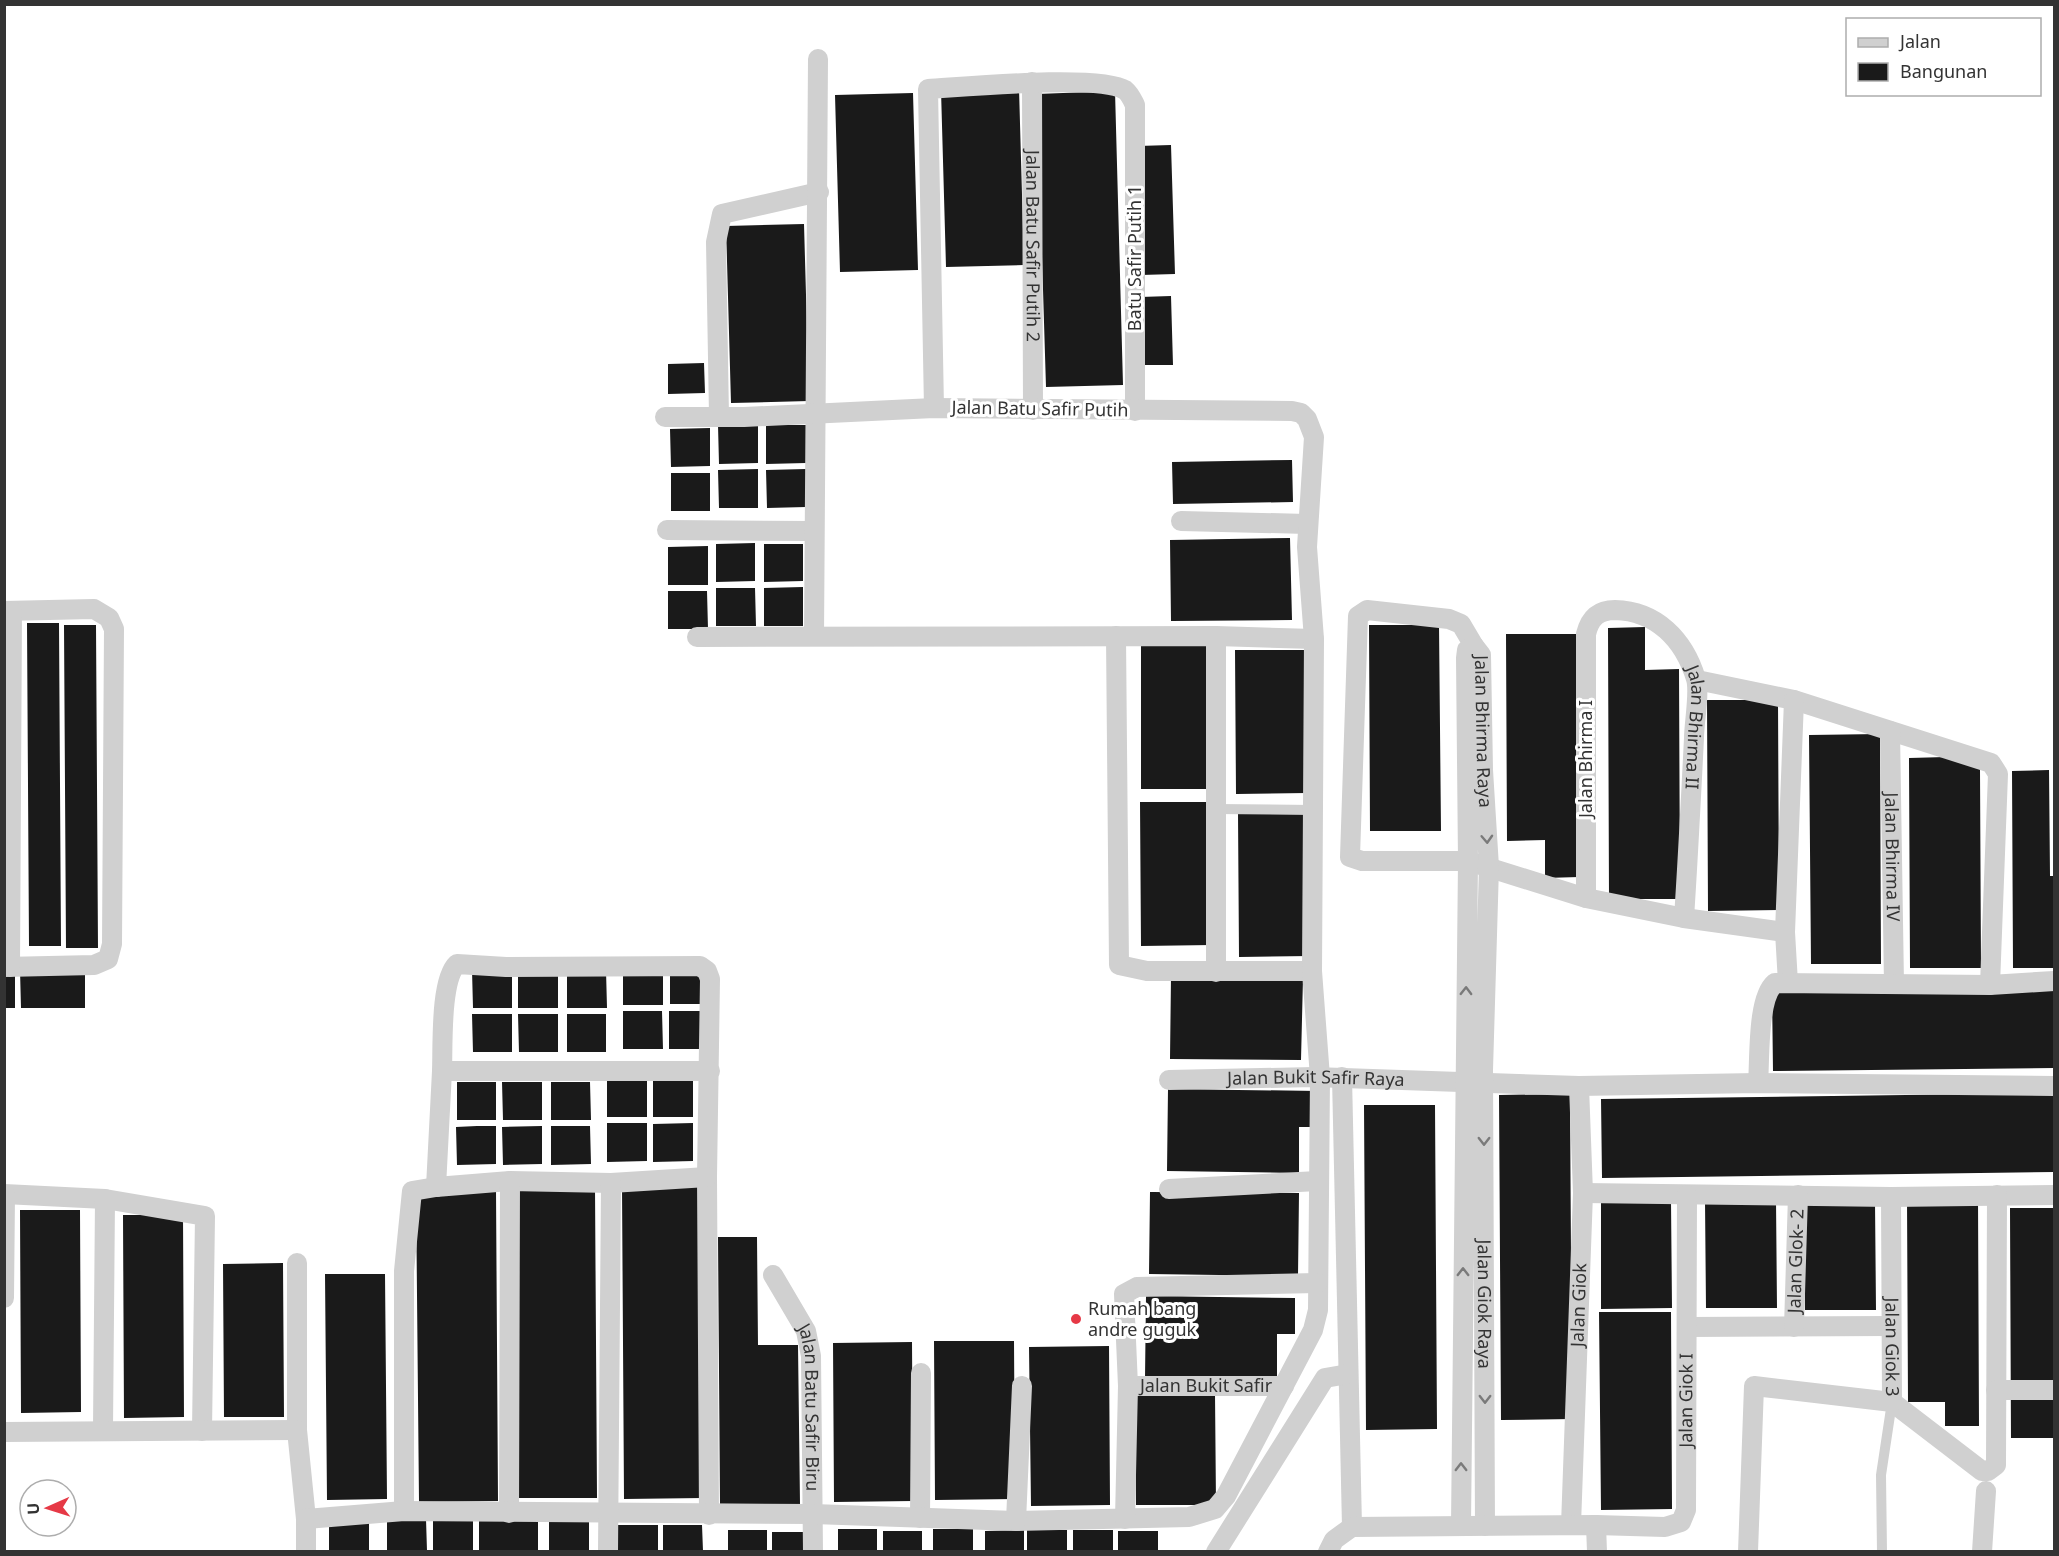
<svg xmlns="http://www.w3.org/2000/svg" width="2059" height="1556" viewBox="0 0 2059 1556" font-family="'Noto Sans',sans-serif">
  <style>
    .building { fill: #1a1a1a }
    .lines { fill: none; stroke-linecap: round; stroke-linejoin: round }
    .service { stroke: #d0d0d0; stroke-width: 10 }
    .minor { stroke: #d0d0d0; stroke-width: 20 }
    .oneway { stroke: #7a7a7a }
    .poi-dot { fill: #e63946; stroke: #fff; stroke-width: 2 }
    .labels { text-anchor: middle; stroke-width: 6; stroke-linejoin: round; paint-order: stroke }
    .street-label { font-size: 18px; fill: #333; stroke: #fff }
    .poi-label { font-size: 18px; fill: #333; stroke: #fff; text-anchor: start }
  </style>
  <rect width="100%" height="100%" fill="#fff"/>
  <!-- building -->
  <path class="building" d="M1019,88L1024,265L946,267L941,90Z
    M1115,91L1123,385L1046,387L1037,94Z
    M913,93L918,270L840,272L835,95Z
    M1171,145L1175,274L1141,275L1138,146Z
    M804,224L809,401L731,403L726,226Z
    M1171,296L1173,365H1142L1140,297Z
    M704,363L705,393L668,394V364Z
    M718,425H758V463L719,464Z
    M766,425H806V463L766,464Z
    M710,428V466L671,467L670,429Z
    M1292,460L1293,502L1173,504L1172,462Z
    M758,469V508H719L718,470Z
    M806,469V507L767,508L766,470Z
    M671,473H710V511H671Z
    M1290,538L1292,620L1171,621L1170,540Z
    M755,543V581L716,582V544Z
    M764,544H803V581L764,582Z
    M708,546V585H668V547Z
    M803,587V626H764V588Z
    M716,588H755L756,626H716Z
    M668,591H707L708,629H668Z
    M27,623H59L61,946H29Z
    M64,625H96L98,948H66Z
    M1369,625H1439L1441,831H1370Z
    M1645,627V670L1679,669L1680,899H1609L1608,628Z
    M1506,634H1577L1579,877L1545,878V840L1507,841Z
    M1141,645H1212L1213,789H1141Z
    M1235,650H1306L1307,793L1236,794Z
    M1707,700H1778L1779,910L1708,911Z
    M1880,734L1881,964H1811L1809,735Z
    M1946,757L1978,763L1980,770L1981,968H1910L1909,758Z
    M2049,770L2050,876H2054V968H2013L2012,771Z
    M1140,802H1211L1212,945L1141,946Z
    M1238,813H1309L1310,956L1239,957Z
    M623,967H663V1005H623Z
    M4,970H15V1008H4Z
    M20,970H85V1008H21Z
    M472,970H512V1008H473Z
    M518,970H558V1008H518Z
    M567,970H606L607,1008H567Z
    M670,972H703V1004H670Z
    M1171,977L1303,978L1301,1060L1170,1059Z
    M2054,989V1068L1773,1071L1772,992Z
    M623,1011H662L663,1049H623Z
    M669,1011H709V1049H669Z
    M472,1014H512V1052H473Z
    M518,1014H558V1052H519Z
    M567,1014H606V1052H567Z
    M607,1079H647V1117H607Z
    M653,1079H693V1117H653Z
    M457,1082H496V1120H457Z
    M502,1082H542V1120H503Z
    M551,1082H590L591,1120H551Z
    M1168,1089L1317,1091V1127H1299V1173L1167,1171Z
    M2054,1093V1172L1602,1178L1601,1099Z
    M1570,1094L1572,1419L1501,1420L1499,1095Z
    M1364,1105H1435L1437,1429L1366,1430Z
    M607,1123H647V1161L607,1162Z
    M693,1123V1161L653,1162V1124Z
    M477,1126H496V1164L457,1165L456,1127Z
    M542,1126V1164L503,1165L502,1127Z
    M551,1126H590L591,1164L551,1165Z
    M595,1187L597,1498H517L515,1188Z
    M622,1187H701L703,1498L624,1499Z
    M496,1190L498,1501L419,1502L416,1191Z
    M1150,1192L1299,1193L1298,1276L1149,1274Z
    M1978,1197L1979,1426H1945V1402H1908L1907,1198Z
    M1776,1200L1777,1308H1706L1705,1201Z
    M1601,1201H1671L1672,1308L1601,1309Z
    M1804,1202H1875L1876,1310H1805Z
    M2010,1208H2054V1438H2011Z
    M20,1210H80L81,1412L21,1413Z
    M123,1215H183L184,1417L124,1418Z
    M718,1237H757L758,1345H798L800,1504H720Z
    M283,1263L284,1417H224L223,1264Z
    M325,1274H385L387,1499L327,1500Z
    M1146,1296L1295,1298V1334H1277V1380L1145,1378Z
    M1599,1312H1671L1672,1509L1601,1510Z
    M934,1341H1014L1015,1499L935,1500Z
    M912,1342L913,1501L834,1502L833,1343Z
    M1109,1346L1110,1505L1031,1506L1029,1347Z
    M1135,1394H1215L1216,1505H1136Z
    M473,1518V1551H433V1519Z
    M387,1519H426L427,1551H387Z
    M479,1519H538V1551H479Z
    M549,1520H589V1551H549Z
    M329,1522H369V1551H329Z
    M618,1525H658V1551H618Z
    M663,1525H702L703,1551H663Z
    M838,1529H877V1551H838Z
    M933,1529H973V1551H933Z
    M728,1530H767V1551H728Z
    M1024,1530V1551H985V1531Z
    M1027,1530H1067V1551H1027Z
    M1073,1530H1113V1551H1073Z
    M883,1531H922V1551H883Z
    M1118,1531H1158V1551H1118Z
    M772,1532H812V1551H772Z"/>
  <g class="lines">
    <!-- service -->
    <path class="service" d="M1216,809L1313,810
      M1882,1552L1881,1475L1892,1402"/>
    <!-- minor -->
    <g class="minor">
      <path id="s1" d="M1032,82L1033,410"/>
      <path d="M934,408L928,89C963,87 1100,74 1125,90C1130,94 1132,99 1135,105V411"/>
      <path d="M719,416L716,242L722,214L819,192"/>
      <path d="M1181,521L1307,524"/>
      <path d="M667,530L813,531"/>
      <path d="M4,611L94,609L109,618L114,629L112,944L108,959L94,965L4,967"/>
      <path d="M814,636L818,59"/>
      <path d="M1116,636L1119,965L1147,971H1312"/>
      <path d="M1216,636V972"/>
      <path d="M697,637L1216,636L1314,639"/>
      <path d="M1474,646L1461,624L1449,619L1367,610L1358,616L1350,857L1362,861H1468L1586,898L1684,918L1785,932"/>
      <path d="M1697,680L1794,700L1991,763L1998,774L1990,985"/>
      <path id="s2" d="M1890,731L1894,984"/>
      <path id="s3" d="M1586,898V634C1590,618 1598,610 1615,610C1656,611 1684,639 1696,679C1700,692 1694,723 1694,738C1691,798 1688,858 1684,918"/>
      <path d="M10,967L12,611"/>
      <path d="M1788,983L1785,932L1794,700"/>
      <path d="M442,1071C443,1047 440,980 457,964L506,967L700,966L707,971L710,979L707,1177L709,1515"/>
      <path d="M1342,1077L1352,1527"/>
      <path id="s4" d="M1169,1080L1314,1077L1579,1086L1758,1083L2054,1086"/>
      <path d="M1758,1083C1760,1059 1757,998 1775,983L1990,985L2054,981"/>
      <path d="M436,1187L442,1071H710"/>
      <path d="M1169,1189L1318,1181"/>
      <path d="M1583,1193L1891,1197L2054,1195"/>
      <path d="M4,1194L105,1199L205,1216L202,1431"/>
      <path id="s5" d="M1891,1197L1892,1402L1982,1471H1988L1996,1465L1997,1195"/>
      <path d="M297,1263V1430L306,1519V1552"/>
      <path id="s6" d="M773,1275L806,1331L811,1356L813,1552"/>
      <path d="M4,1298L5,1195"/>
      <path d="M1688,1327L1890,1326"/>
      <path id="s7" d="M1794,1327L1798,1195"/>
      <path id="s8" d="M1128,1386H1284"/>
      <path d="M1996,1390H2054"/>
      <path d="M103,1429L105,1199"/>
      <path d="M4,1432L297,1430"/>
      <path d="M404,1511V1271L412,1191L436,1187L510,1181L611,1183L707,1177"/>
      <path d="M509,1513L510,1181"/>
      <path d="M920,1518L921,1373"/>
      <path d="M306,1519L404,1511L813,1514L1016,1521L1189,1517L1215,1509L1226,1496L1313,1330L1318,1310L1320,1077L1312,971L1314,639L1307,547L1314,437L1307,419L1301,413L1292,411L934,408L744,417H665"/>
      <path d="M1125,1519L1128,1386L1124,1294L1137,1287L1317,1283"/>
      <path d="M1016,1521L1022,1386"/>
      <path id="s9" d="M1571,1525L1583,1193L1579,1086"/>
      <path d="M1596,1525L1597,1552"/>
      <path id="s10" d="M1461,1526L1468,861L1466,658L1467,650L1474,646L1481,655L1483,770L1489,867L1483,1070L1485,1526"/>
      <path d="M608,1552L611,1183"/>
      <path d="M1216,1552L1325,1378L1348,1374"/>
      <path id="s11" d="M1328,1552L1334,1540L1352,1527L1596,1525L1665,1527L1681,1522L1686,1510L1687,1195"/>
      <path d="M1748,1552L1754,1386L1892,1402"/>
      <path d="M1982,1552L1986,1491"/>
    </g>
  </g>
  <!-- one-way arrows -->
  <defs><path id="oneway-chevron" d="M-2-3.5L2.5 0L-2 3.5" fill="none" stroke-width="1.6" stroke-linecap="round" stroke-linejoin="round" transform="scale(1.5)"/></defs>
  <g class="oneway">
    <use href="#oneway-chevron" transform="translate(1487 839) rotate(87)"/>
    <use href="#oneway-chevron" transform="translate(1466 991) rotate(-89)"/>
    <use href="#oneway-chevron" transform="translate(1484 1141) rotate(90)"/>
    <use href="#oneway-chevron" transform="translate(1463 1272) rotate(-90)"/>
    <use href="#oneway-chevron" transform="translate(1485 1399) rotate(90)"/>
    <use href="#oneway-chevron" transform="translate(1461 1467) rotate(-90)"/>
  </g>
  <!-- markers -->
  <circle class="poi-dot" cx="1076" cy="1319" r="6"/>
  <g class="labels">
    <!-- street labels -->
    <g class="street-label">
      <text dy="6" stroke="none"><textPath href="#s1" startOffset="164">Jalan Batu Safir Putih 2</textPath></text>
      <text transform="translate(1135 258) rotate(-90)" y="6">Batu Safir Putih 1</text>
      <text transform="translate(1040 409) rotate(1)" y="6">Jalan Batu Safir Putih</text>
      <text dy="6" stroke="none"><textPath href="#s3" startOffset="468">Jalan Bhirma II</textPath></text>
      <text dy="6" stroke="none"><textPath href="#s10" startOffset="972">Jalan Bhirma Raya</textPath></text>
      <text transform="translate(1586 759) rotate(-90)" y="6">Jalan Bhirma I</text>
      <text dy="6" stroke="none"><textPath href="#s2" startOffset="126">Jalan Bhirma IV</textPath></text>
      <text dy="6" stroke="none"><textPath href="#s4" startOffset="147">Jalan Bukit Safir Raya</textPath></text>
      <text dy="6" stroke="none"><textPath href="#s7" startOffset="66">Jalan Glok- 2</textPath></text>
      <text dy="6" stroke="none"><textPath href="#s10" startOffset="1545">Jalan Giok Raya</textPath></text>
      <text dy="6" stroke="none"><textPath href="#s9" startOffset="220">Jalan Giok</textPath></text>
      <text dy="6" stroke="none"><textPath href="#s5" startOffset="150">Jalan Giok 3</textPath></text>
      <text dy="6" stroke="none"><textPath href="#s8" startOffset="78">Jalan Bukit Safir</textPath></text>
      <text dy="6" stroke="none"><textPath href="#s11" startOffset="488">Jalan Giok I</textPath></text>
      <text dy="6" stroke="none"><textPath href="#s6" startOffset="142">Jalan Batu Safir Biru</textPath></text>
    </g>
    <!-- poi labels -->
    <g class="poi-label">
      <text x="1088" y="1315">Rumah bang<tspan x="1088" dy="21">andre guguk</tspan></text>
    </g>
  </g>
  <!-- border -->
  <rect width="2059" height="1556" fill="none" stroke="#333333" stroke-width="12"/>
  <!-- legend -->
  <rect x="1846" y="18" width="195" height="78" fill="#ffffff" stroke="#adadad" stroke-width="1.5"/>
  <rect x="1858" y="38" width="30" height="9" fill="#d0d0d0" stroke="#adadad" stroke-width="1.5"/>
  <text x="1900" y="48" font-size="18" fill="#333333">Jalan</text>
  <rect x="1858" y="63" width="30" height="18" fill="#1a1a1a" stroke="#adadad" stroke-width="1.5"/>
  <text x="1900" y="78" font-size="18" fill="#333333">Bangunan</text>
  <!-- north arrow -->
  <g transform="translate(48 1508) rotate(267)"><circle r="28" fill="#ffffff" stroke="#adadad" stroke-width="1.5"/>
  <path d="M0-4.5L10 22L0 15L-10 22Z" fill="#e63946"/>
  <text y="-9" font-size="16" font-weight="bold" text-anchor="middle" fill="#333333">U</text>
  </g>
</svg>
